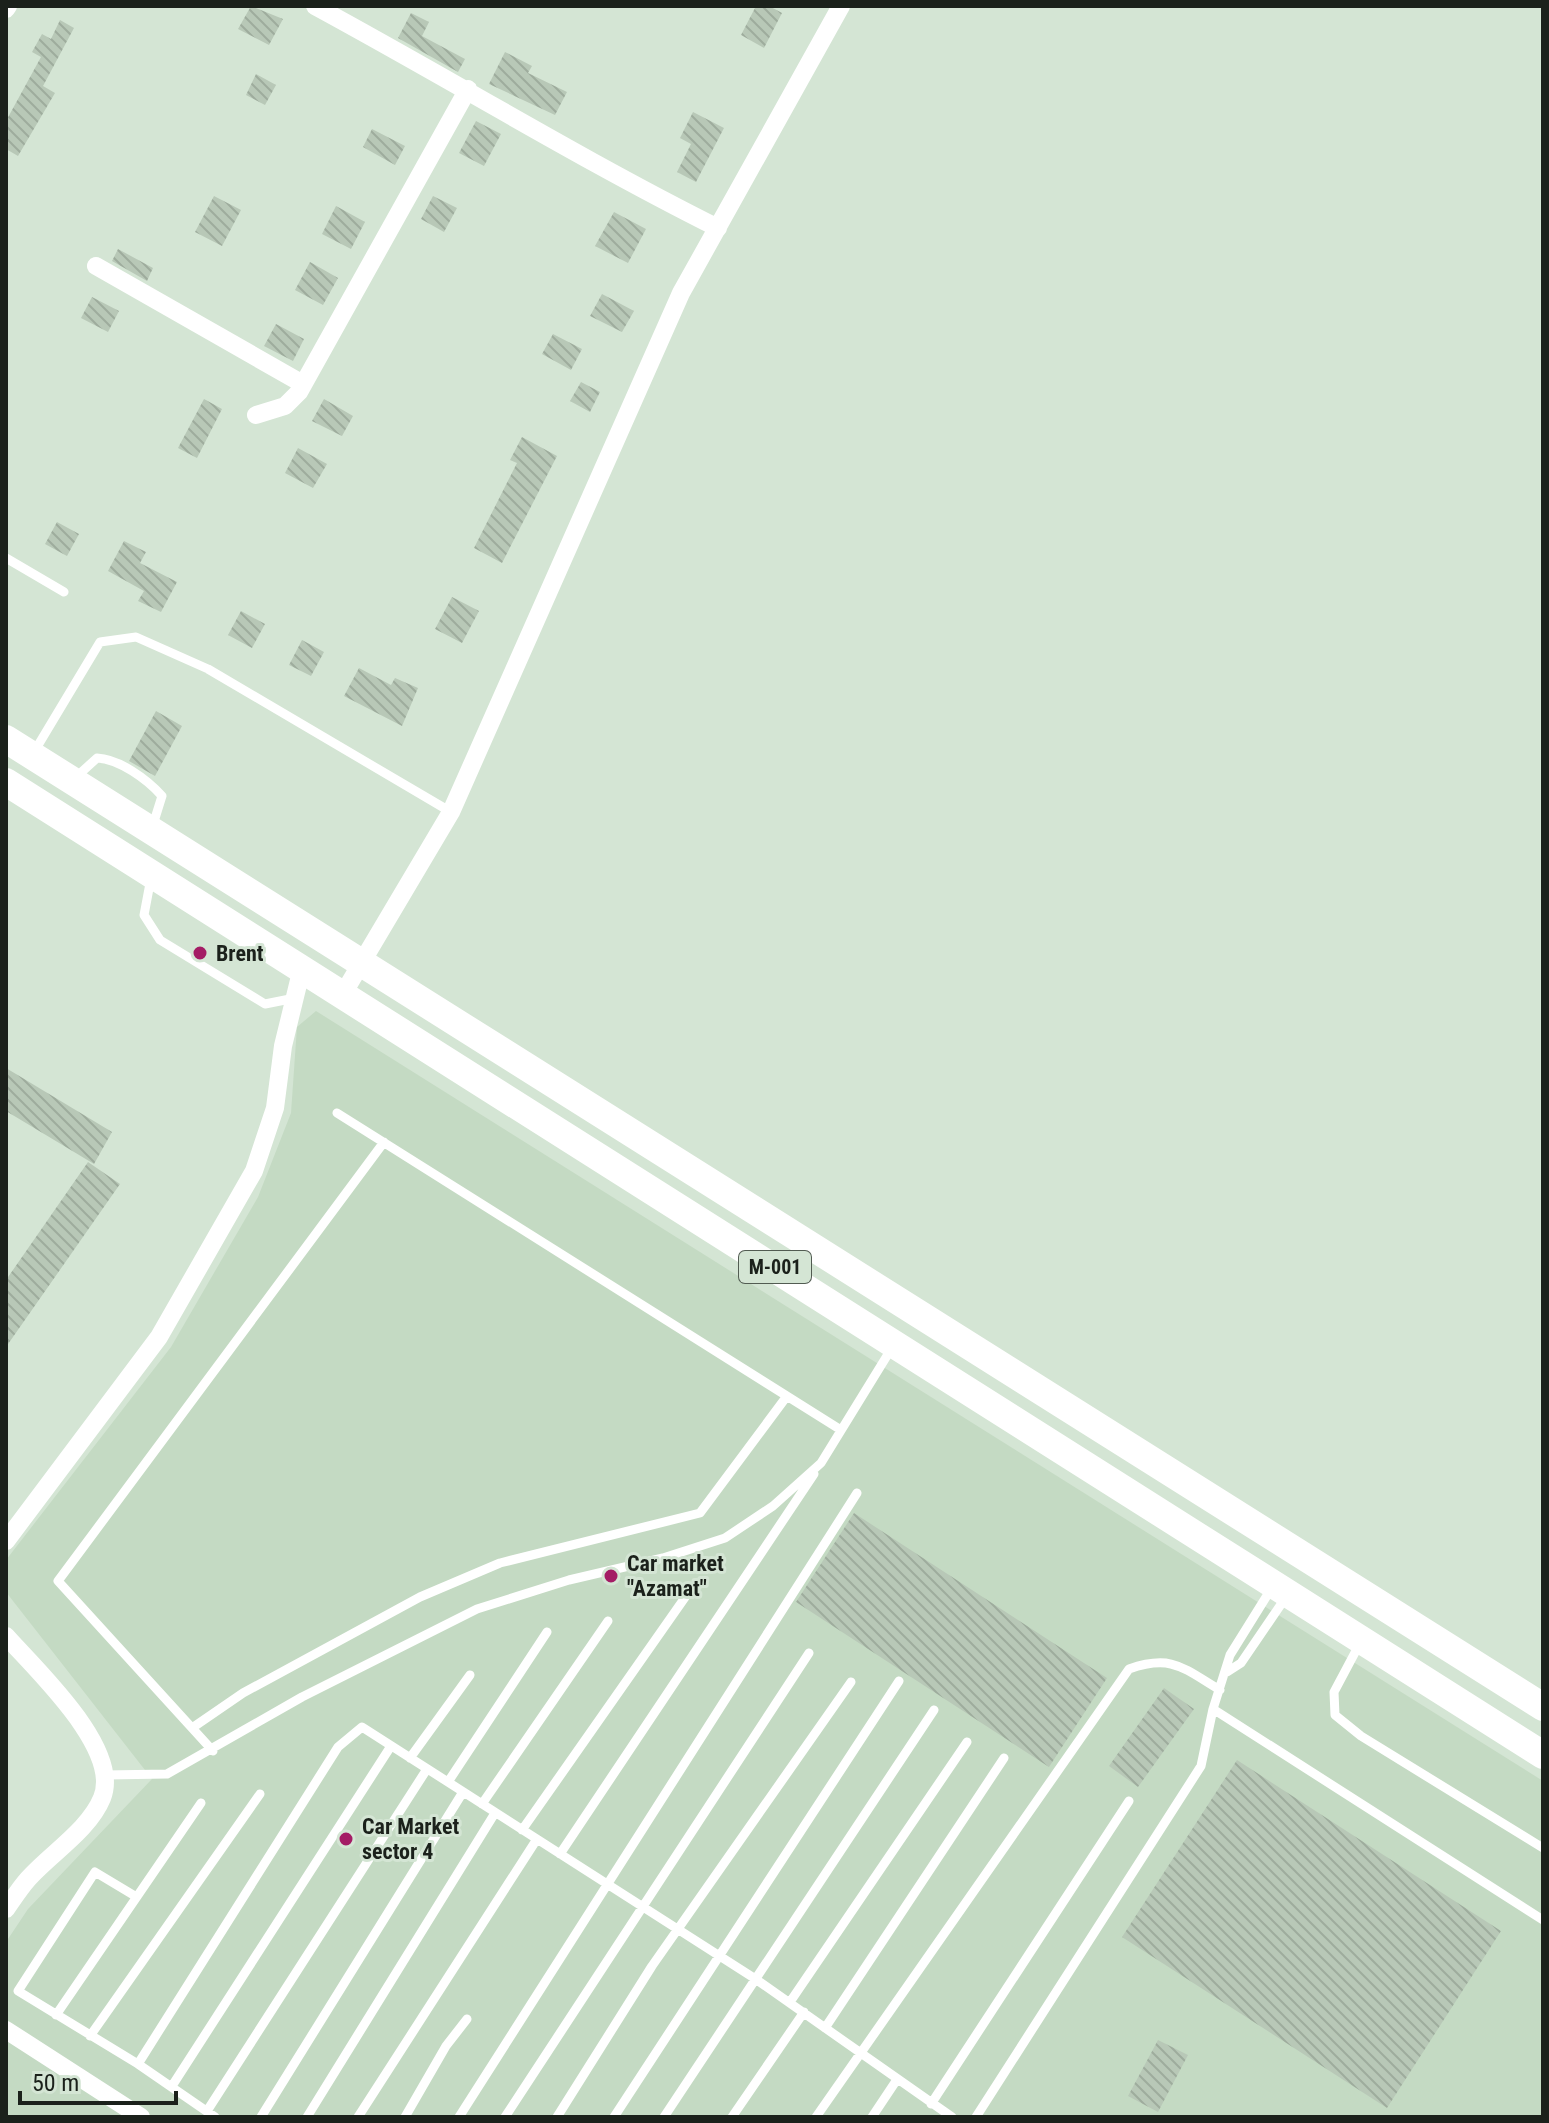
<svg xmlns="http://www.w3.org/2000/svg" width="1549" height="2123" viewBox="0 0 1549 2123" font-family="'Roboto Condensed',sans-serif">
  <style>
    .built { fill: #c4dac3 }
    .building { fill: url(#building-back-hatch) }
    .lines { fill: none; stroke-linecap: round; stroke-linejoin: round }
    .lane { stroke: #fff; stroke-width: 9 }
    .street { stroke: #fff; stroke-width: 18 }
    .primary { stroke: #fff; stroke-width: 28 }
    .poi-dot { fill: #a41c65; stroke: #d4e5d4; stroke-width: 3 }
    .labels { text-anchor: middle; stroke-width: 6; stroke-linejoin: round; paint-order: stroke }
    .shield { fill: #d4e5d4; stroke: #525c52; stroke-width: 2 }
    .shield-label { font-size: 20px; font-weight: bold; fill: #1b211b }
    .poi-label { font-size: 22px; font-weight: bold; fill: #1b211b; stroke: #d4e5d4; text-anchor: start }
  </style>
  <defs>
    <pattern id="building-back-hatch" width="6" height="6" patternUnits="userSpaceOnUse" patternTransform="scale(2)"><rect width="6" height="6" fill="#b8c8b7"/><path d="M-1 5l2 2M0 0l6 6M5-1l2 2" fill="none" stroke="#9eac9d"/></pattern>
  </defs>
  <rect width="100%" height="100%" fill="#d4e5d4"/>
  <!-- built -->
  <path class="built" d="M316,1011L1543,1781V2117H6V1942L28,1909L152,1779L6,1592V1560L171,1347L258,1197L291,1113L297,1027Z"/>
  <!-- building -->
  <path class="building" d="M251,6L283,19L269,45L238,29Z
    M756,6H769L782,13L764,48L741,35Z
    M411,13L429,22L422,36L465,59L458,72L398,38Z
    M60,20L74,28L43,86L55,93L18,156L6,149V121L41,57L32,52L42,34L51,39Z
    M505,52L532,66L528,73L567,92L555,115L489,84Z
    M256,74L276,85L265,105L246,95Z
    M693,112L724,128L696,182L677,172L691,144L680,138Z
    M476,121L501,134L484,166L459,153Z
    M372,129L405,146L395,165L363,147Z
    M214,196L241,210L222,246L195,232Z
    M433,196L457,208L444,232L421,219Z
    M336,206L365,222L351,249L322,234Z
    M614,212L646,229L628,263L595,246Z
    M118,249L153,268L147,281L112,261Z
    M310,262L338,278L323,305L295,290Z
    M602,294L634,311L622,332L590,316Z
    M92,297L119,311L108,332L81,318Z
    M276,324L304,339L293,361L264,346Z
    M553,334L582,349L571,370L542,354Z
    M581,382L600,392L590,412L570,401Z
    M204,399L222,409L197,458L178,448Z
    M324,399L353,416L342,436L312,421Z
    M522,437L557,456L502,563L474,548L517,463L510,460Z
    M298,448L327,464L313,488L285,473Z
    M57,522L79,534L67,556L45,544Z
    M124,541L146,552L140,563L177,582L161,612L138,601L144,591L108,571Z
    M452,597L479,611L462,643L435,629Z
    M241,611L265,624L252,648L228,635Z
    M302,640L324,652L311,676L289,665Z
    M359,668L391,685L395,678L418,688L402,726L344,696Z
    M156,711L182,726L155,776L129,761Z
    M6,1068L112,1132L94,1164L6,1111Z
    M88,1162L120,1184L6,1347V1280Z
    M854,1513L1107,1678L1049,1767L796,1602Z
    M1164,1688L1194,1709L1138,1787L1109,1766Z
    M1237,1760L1501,1931L1387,2108L1122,1937Z
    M1158,2040L1188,2055L1158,2112L1128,2096Z"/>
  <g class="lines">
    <!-- lane -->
    <path class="lane" d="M6,558L64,592
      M34,752L100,642L136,637L208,669L451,812
      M75,778L97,758C119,759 147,779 162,796L152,828
      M151,878L144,915L160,940L265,1004L295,998
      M337,1113L841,1430
      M1359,1645L1334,1692L1335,1715L1361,1736L1543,1848
      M1227,1672L1241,1663L1286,1597
      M1213,1709L1543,1920
      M192,1728L243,1693L420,1597L500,1563L700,1513L787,1396
      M213,1751L58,1581L384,1142
      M410,1758L470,1675
      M106,1775L167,1774L302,1697L477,1609L569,1580L663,1558L725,1538L773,1506L821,1463L893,1346
      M448,1782L547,1632
      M482,1804L608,1621
      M522,1830L686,1596
      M560,1854L814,1474
      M135,1896L95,1872L18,1991L138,2064
      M790,2002L967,1742
      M56,2015L201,1803
      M825,2028L1004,1758
      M90,2036L260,1794
      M172,2086L391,1746
      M931,2104L1129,1801
      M207,2111L427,1769
      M215,2117L138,2064L338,1747L362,1727L754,1978L952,2117
      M261,2117L463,1792
      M307,2117L495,1813
      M358,2117L537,1839
      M405,2117L446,2046L467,2019
      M459,2117L857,1493
      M505,2117L809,1653
      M557,2117L652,1966L851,1682
      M614,2117L899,1681
      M664,2117L934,1710
      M732,2117L804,2012
      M816,2117L1129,1669C1172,1654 1183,1668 1220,1690
      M872,2117L896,2081
      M976,2117L1201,1766L1213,1709L1230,1655L1273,1586"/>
    <!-- street -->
    <path class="street" d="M315,6C450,79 580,159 718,228
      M6,9L8,6
      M96,266L303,384
      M256,415L285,406L299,392L468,89
      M343,994L451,812L681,293L841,6
      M6,1541L159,1337L254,1171L275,1108L283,1046L302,968
      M6,1636C36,1670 122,1749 102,1798C89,1830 50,1854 28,1879C20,1888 13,1899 6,1909
      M6,2030L141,2117"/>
    <!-- primary -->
    <path class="primary" d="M6,739L1543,1707
      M6,782L1543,1755"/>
  </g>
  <!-- markers -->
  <g class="poi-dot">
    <circle cx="200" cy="953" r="8"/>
    <circle cx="611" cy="1576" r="8"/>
    <circle cx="346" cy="1839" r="8"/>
  </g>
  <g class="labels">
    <!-- shield labels -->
    <rect class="shield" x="739" y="1251" width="72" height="32" rx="6"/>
    <g class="shield-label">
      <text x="775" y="1274">M-001</text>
    </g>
    <!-- poi labels -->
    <g class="poi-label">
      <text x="216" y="961">Brent</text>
      <text x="627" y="1571">Car market<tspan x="627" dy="25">"Azamat"</tspan></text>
      <text x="362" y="1834">Car Market<tspan x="362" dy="25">sector 4</tspan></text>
    </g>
  </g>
  <!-- border -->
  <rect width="1549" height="2123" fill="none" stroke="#1b211b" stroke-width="16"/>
  <!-- scale -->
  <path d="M20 2091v12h156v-12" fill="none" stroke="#1b211b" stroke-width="4"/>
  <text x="32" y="2091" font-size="24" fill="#1b211b" stroke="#d4e5d4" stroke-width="6" paint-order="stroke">50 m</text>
</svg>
